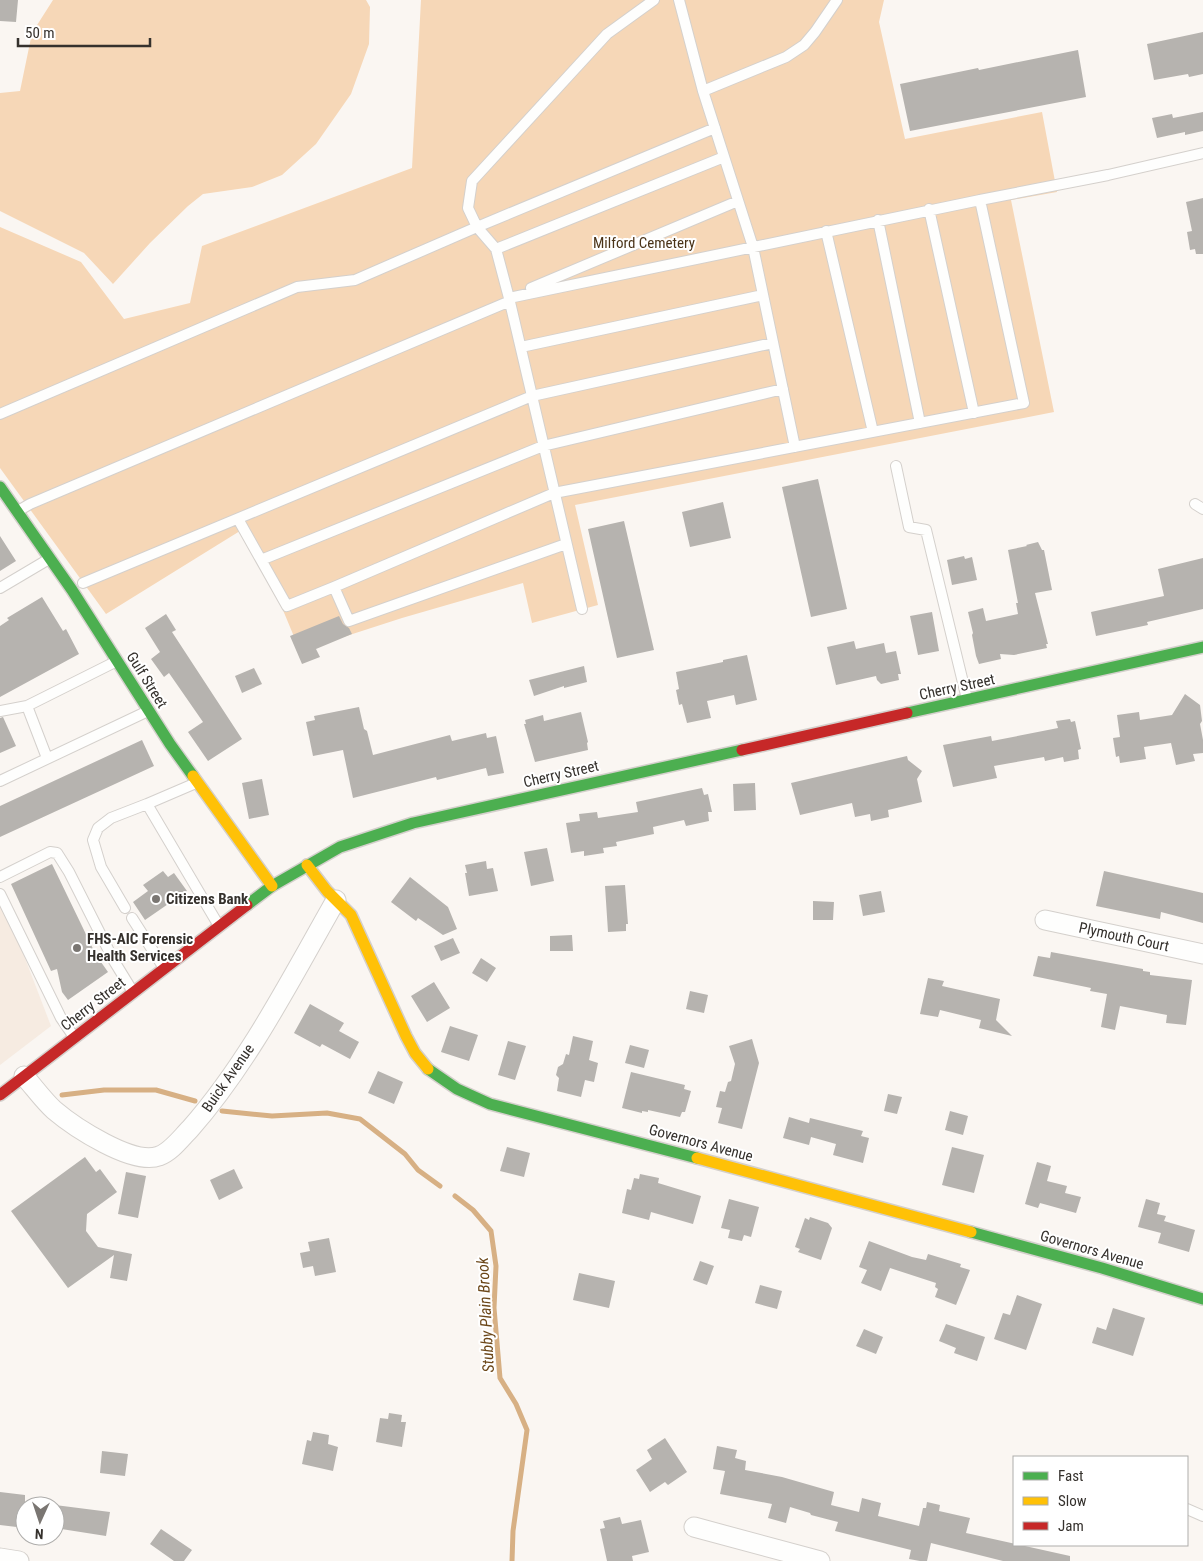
<svg xmlns="http://www.w3.org/2000/svg" width="1203" height="1561" viewBox="0 0 1203 1561" font-family="'Roboto Condensed',sans-serif">
  <style>
    .built { fill: #f6ebe1 }
    .green { fill: #f6d7b7 }
    .lines { fill: none; stroke-linecap: round; stroke-linejoin: round }
    .stream { stroke: #d7b084; stroke-width: 5 }
    .building { fill: #b6b3af }
    .lane-casing { stroke: #d4d0cc; stroke-width: 12 }
    .street-casing { stroke: #d4d0cc; stroke-width: 21 }
    .fast-casing { stroke: #d4d0cc; stroke-width: 14 }
    .slow-casing { stroke: #d4d0cc; stroke-width: 14 }
    .jam-casing { stroke: #d4d0cc; stroke-width: 14 }
    .lane { stroke: #fefefd; stroke-width: 10 }
    .street { stroke: #fefefd; stroke-width: 19 }
    .fast { stroke: #4caf50; stroke-width: 11 }
    .slow { stroke: #ffc107; stroke-width: 11 }
    .jam { stroke: #c62828; stroke-width: 11 }
    .poi-dot { fill: #7a7672; stroke: #fff; stroke-width: 2 }
    .labels { text-anchor: middle; stroke-width: 4; stroke-linejoin: round; paint-order: stroke }
    .park-label { font-size: 15px; fill: #4a3318; stroke: #fff }
    .street-label { font-size: 15px; fill: #35312d; stroke: #fff }
    .poi-label { font-size: 15px; font-weight: bold; fill: #35312d; stroke: #fff; text-anchor: start }
    .water-label { font-size: 16px; font-style: italic; fill: #6c4719; stroke: #fff }
  </style>
  <rect width="100%" height="100%" fill="#faf6f2"/>
  <!-- built -->
  <path class="built" d="M0,893L51,1026L0,1065Z"/>
  <!-- green -->
  <path class="green" d="M53,0H366L370,7L369,44L351,94L316,144L282,175L252,187L203,194L188,206L150,243L113,284L84,253L0,211V93L20,91L32,33Z
    M421,0H884L879,22L905,139L1042,112L1057,192L1011,200L1054,412L575,505L598,605L532,623L523,583L402,618L300,651L248,526L106,614L0,468V227L81,262L124,319L190,303L202,246L412,168Z"/>
  <g class="lines">
    <!-- stream -->
    <path class="stream" d="M62,1095L104,1090H156L195,1101
      M222,1111L272,1116L327,1113L360,1119L405,1154L418,1170L440,1186
      M455,1196L473,1210L491,1231L496,1266L494,1308L500,1378L516,1404L527,1430L513,1531L512,1561"/>
  </g>
  <!-- building -->
  <path class="building" d="M0,0H18L16,22L0,21Z
    M1203,32V74L1189,77L1188,74L1154,80L1147,44Z
    M1078,50L1086,97L910,131L900,84L978,68L979,70Z
    M1203,112V131L1185,135V132L1157,138L1152,118L1172,114L1173,118Z
    M1203,198V254H1196L1195,249L1190,250L1187,232L1192,231L1186,202Z
    M818,479L847,609L811,617L782,487Z
    M723,502L731,538L690,547L682,512Z
    M624,521L654,650L617,658L588,529Z
    M0,536L16,561L0,571Z
    M1038,542L1042,550H1044L1052,590L1035,593L1048,644H1046L1047,648L1014,655L1000,654L1001,659L979,664L976,656L972,635L973,633L968,612L983,608L986,621L1018,614L1016,603H1018L1008,550L1027,546L1026,545Z
    M964,556L965,559L972,557L977,580L952,585L947,560Z
    M1203,558V609L1147,622L1148,625L1096,636L1091,612L1164,596L1158,569Z
    M42,597L63,631L66,629L79,654L0,697V626L9,620L7,618Z
    M932,612L939,651L918,655L910,616Z
    M166,614L176,630L172,632L242,739L208,761L188,732L203,722L169,673L164,677L151,659L160,652L145,628Z
    M339,616L343,624L349,628L352,634L316,649L320,657L302,664L290,636Z
    M854,641L856,649L884,643L886,653L896,651L901,674H898L899,680L881,684L877,680L876,676L836,685L827,647Z
    M747,655L757,700L736,705L734,695L707,701L711,718L687,723L682,704L679,705L676,690L679,689L676,672L723,662V660Z
    M584,666L587,682L564,688V686L534,696L529,680Z
    M254,668L262,684L242,693L235,676Z
    M1185,694L1200,705L1202,721L1200,724L1203,740V753L1193,754L1195,761L1176,765L1171,743L1144,747L1146,759L1120,763L1119,756L1116,757L1113,738L1120,737L1117,715L1139,712L1140,720L1172,715Z
    M359,707L364,729L367,731L373,755L450,735L452,741L486,733L487,738L496,736L504,773L488,776L486,768L437,780L436,777L353,798L343,750L313,756L306,722L315,720L314,716Z
    M581,712L588,742L587,743L588,750L535,762L524,724H526L525,720L543,715L544,721Z
    M3,717L16,746L0,753V718Z
    M1070,719L1071,722L1075,721L1081,749L1078,750L1079,759L1064,762L1063,757L1045,761L1044,757L994,766L997,778L953,787L943,745L991,736L992,741L1058,728L1056,721Z
    M142,740L154,766L0,837V806Z
    M907,756L908,760L922,771L917,779L922,802L888,810L889,817L871,821L870,814L855,817L852,803L800,815L791,783Z
    M262,779L269,815L249,819L242,783Z
    M755,783L756,810L734,811L733,784Z
    M702,788L704,795L708,794L712,812H708L709,821L686,826L684,820L653,827L654,834L616,842L617,846L603,848L604,853L584,856V851L571,853L566,823L580,821L579,814L597,812L598,818L638,812L636,802Z
    M547,848L554,881L531,886L524,852Z
    M486,861L487,869L493,868L498,891L469,896L465,873H467L465,865Z
    M52,864L96,955L108,972L68,1000L62,992L57,969L51,971L11,884Z
    M163,871L168,877L174,873L187,891L145,920L133,902L148,891L143,885Z
    M1104,871L1203,893V923L1161,912L1160,919L1096,906Z
    M410,877L448,907L457,929L443,935L418,918L416,921L391,902Z
    M625,885L628,924H626V931L608,932L605,886Z
    M881,891L885,912L863,916L859,895Z
    M813,901L834,902L833,920H813Z
    M572,935L573,951H550V936Z
    M453,938L460,953L441,961L434,946Z
    M1051,952L1143,969V971L1150,972V975L1192,980L1186,1025L1166,1023L1167,1015L1120,1006L1115,1030L1101,1027L1107,994L1090,991L1091,988L1033,976L1038,956L1050,958Z
    M481,958L496,968L487,982L472,973Z
    M928,978L944,981L942,986L1000,999L996,1020L1012,1036L979,1028L981,1020L940,1010L938,1017L920,1014Z
    M434,982L450,1008L427,1022L411,996Z
    M690,991L708,995L704,1013L686,1009Z
    M310,1004L344,1023L339,1031L359,1042L350,1059L322,1044L320,1047L294,1033Z
    M450,1026L478,1035L469,1061L441,1052Z
    M573,1036L593,1041L589,1060L598,1063L594,1082L585,1080L581,1097L557,1091L559,1078L556,1075L558,1067L563,1064L566,1054L569,1055Z
    M752,1039L759,1063L742,1129L718,1123L722,1108L716,1107L720,1091L725,1092L728,1082L731,1081L735,1064L729,1046Z
    M508,1041L526,1046L515,1080L498,1075Z
    M630,1045L649,1050L644,1068L625,1063Z
    M378,1071L403,1082L394,1104L368,1093Z
    M631,1072L685,1085L684,1089L691,1091L685,1112H682L680,1117L648,1110V1112L642,1111V1113L622,1108Z
    M888,1094L902,1097L897,1114L884,1111Z
    M950,1111L968,1116L963,1135L945,1130Z
    M789,1117L809,1123L810,1118L863,1131L861,1136L869,1138L863,1163L833,1155L836,1144L811,1137L809,1145L783,1138Z
    M507,1147L530,1153L524,1177L500,1171Z
    M952,1147L984,1155L974,1193L942,1185Z
    M85,1157L96,1172L100,1169L117,1192L87,1214L86,1231L98,1247L132,1254L127,1281L110,1278L114,1255L68,1288L11,1211Z
    M1037,1162L1051,1166L1047,1181L1067,1186L1065,1193L1081,1197L1076,1213L1040,1203L1038,1208L1025,1204Z
    M234,1169L243,1188L219,1200L210,1180Z
    M126,1172L146,1176L138,1218L118,1214Z
    M640,1174L659,1178L658,1183L701,1196L693,1224L651,1212L649,1220L622,1213L627,1189L631,1190L634,1178L639,1179Z
    M729,1199L759,1207L751,1237L744,1235L742,1241L728,1238L730,1230L721,1228Z
    M1146,1199L1160,1203L1157,1214L1166,1216L1164,1221L1195,1230L1189,1252L1158,1243L1161,1233L1138,1227Z
    M810,1217L828,1223L832,1228L821,1260L798,1252L800,1249L795,1247L805,1218L809,1220Z
    M329,1238L336,1272L315,1276L313,1266L303,1268L300,1253L310,1251L308,1242Z
    M869,1241L912,1257L926,1260L928,1254L961,1264L960,1267L970,1270L956,1305L935,1297L938,1289L935,1287L936,1283L890,1268L881,1291L861,1283L867,1270L859,1267Z
    M700,1261L714,1266L707,1285L693,1280Z
    M579,1273L615,1281L609,1308L573,1300Z
    M760,1285L782,1291L777,1309L755,1303Z
    M1017,1295L1042,1304L1026,1350L994,1339L1003,1313L1010,1315Z
    M1113,1308L1145,1318L1133,1356L1092,1343L1097,1327L1106,1330Z
    M946,1324L985,1337L977,1361L954,1353L956,1348L939,1341Z
    M864,1329L883,1337L876,1354L856,1346Z
    M389,1413L402,1415L401,1422H406L402,1447L376,1442L380,1418L388,1419Z
    M313,1432L329,1435L328,1444L338,1447L333,1471L302,1464L307,1440L311,1441Z
    M665,1438L687,1472L668,1485L665,1482L650,1492L636,1470L652,1459L647,1450Z
    M717,1446L737,1450L735,1458L746,1461L745,1470L782,1477L834,1492L831,1505L859,1512L862,1498L881,1503L878,1516L919,1526L923,1508H926L927,1502L940,1505L939,1511L970,1518L966,1533L1070,1556V1561H1003L931,1543L927,1561H920L909,1559L911,1550L835,1531L838,1522L811,1515L810,1513L790,1507L786,1523L768,1518L772,1504L720,1494L725,1471L713,1469Z
    M102,1451L128,1454L125,1476L100,1473Z
    M0,1492L25,1495V1528L0,1525Z
    M55,1505L110,1512L106,1536L55,1528Z
    M620,1517L622,1524L641,1520L649,1552L632,1556L633,1561H607L600,1529L605,1528L603,1521Z
    M161,1529L192,1550L184,1561H174L150,1544Z"/>
  <g class="lines">
    <!-- lane casing -->
    <g class="lane-casing">
      <path id="lane" d="M654,0L607,34L472,181L468,208L477,227L715,128
        M679,0L703,91L753,247L795,447
        M703,91L786,57L804,45L815,32L837,0
        M980,200L1108,175L1203,153
        M929,209L974,413
        M878,220L920,423
        M826,231L873,432
        M496,249L724,157
        M531,288L738,201
        M521,347L763,295
        M0,414L297,287L355,280L477,227L496,249L509,298L582,609
        M896,466L909,527L926,530L967,699
        M1195,504L1203,509
        M18,511L30,504L510,301
        M238,519L287,606L334,587L554,493L1024,403L980,200L509,298
        M261,560L543,446L783,389
        M83,583L532,396L773,343
        M334,587L349,621L566,544
        M0,588L49,559
        M27,706L47,758
        M0,711L27,706L117,661
        M0,781L148,711
        M196,783L147,804L219,926
        M0,877L50,852L57,853L69,872L114,961L133,992
        M0,894L61,1018L74,1037
        M125,908L101,867L93,840L98,828L111,818L147,804
        M132,918L164,968
        M1187,1509L1203,1516"/>
    </g>
    <!-- street casing -->
    <g class="street-casing">
      <path id="street" d="M1045,920L1203,954
        M24,1076C34,1087 43,1100 54,1110C74,1127 133,1166 159,1156C171,1152 181,1138 190,1129C249,1062 292,977 336,900
        M694,1527L820,1561
        M0,1558L19,1561"/>
    </g>
    <!-- fast casing -->
    <g class="fast-casing">
      <path id="fast" d="M0,487L72,590L170,744L193,776
        M907,713L1203,647
        M247,905L272,886L340,847L413,823L742,750
        M428,1069L457,1089L490,1104L697,1158
        M971,1232L1102,1268L1203,1299"/>
    </g>
    <!-- slow casing -->
    <g class="slow-casing">
      <path id="slow" d="M193,776L272,886
        M307,865L327,891L351,915L406,1036L415,1053L428,1069
        M697,1158L971,1232"/>
    </g>
    <!-- jam casing -->
    <g class="jam-casing">
      <path id="jam" d="M742,750L907,713
        M0,1095L247,905"/>
    </g>
    <!-- lane -->
    <use href="#lane" class="lane"/>
    <!-- street -->
    <use href="#street" class="street"/>
    <!-- fast -->
    <use href="#fast" class="fast"/>
    <!-- slow -->
    <use href="#slow" class="slow"/>
    <!-- jam -->
    <use href="#jam" class="jam"/>
  </g>
  <!-- markers -->
  <g class="poi-dot">
    <circle cx="156" cy="899" r="5"/>
    <circle cx="77" cy="948" r="5"/>
  </g>
  <g class="labels">
    <!-- park labels -->
    <g class="park-label">
      <text x="644" y="248">Milford Cemetery</text>
    </g>
    <!-- street labels -->
    <g class="street-label">
      <text transform="translate(147 680) rotate(58)" y="5">Gulf Street</text>
      <text transform="translate(957 687) rotate(-12)" y="5">Cherry Street</text>
      <text transform="translate(561 774) rotate(-13)" y="5">Cherry Street</text>
      <text transform="translate(1124 937) rotate(12)" y="5">Plymouth Court</text>
      <text transform="translate(93 1004) rotate(-38)" y="5">Cherry Street</text>
      <text transform="translate(228 1078) rotate(-55)" y="5">Buick Avenue</text>
      <text transform="translate(701 1143) rotate(15)" y="5">Governors Avenue</text>
      <text transform="translate(1092 1250) rotate(16)" y="5">Governors Avenue</text>
    </g>
    <!-- poi labels -->
    <g class="poi-label">
      <text x="166" y="904">Citizens Bank</text>
      <text x="87" y="944">FHS-AIC Forensic<tspan x="87" dy="17">Health Services</tspan></text>
    </g>
    <!-- water labels -->
    <g class="water-label">
      <text transform="translate(485 1315) rotate(-93)" y="6">Stubby Plain Brook</text>
    </g>
  </g>
  <!-- legend -->
  <rect x="1013" y="1456" width="175" height="90" fill="#ffffff" stroke="#aeadab"/>
  <rect x="1023" y="1472" width="25" height="8" fill="#4caf50" stroke="#aeadab"/>
  <text x="1058" y="1481" font-size="15" fill="#35312d">Fast</text>
  <rect x="1023" y="1497" width="25" height="8" fill="#ffc107" stroke="#aeadab"/>
  <text x="1058" y="1506" font-size="15" fill="#35312d">Slow</text>
  <rect x="1023" y="1522" width="25" height="8" fill="#c62828" stroke="#aeadab"/>
  <text x="1058" y="1531" font-size="15" fill="#35312d">Jam</text>
  <!-- north arrow -->
  <g transform="translate(40 1521) rotate(183)"><circle r="24" fill="#ffffff" stroke="#aeadab"/>
  <path d="M0-4L9 19L0 12L-9 19Z" fill="#7a7672"/>
  <text y="-8" font-size="14" font-weight="bold" text-anchor="middle" fill="#35312d">N</text>
  </g>
  <!-- scale -->
  <path d="M18 38v8h132v-8" fill="none" stroke="#35312d" stroke-width="2.5"/>
  <text x="25" y="38" font-size="15" fill="#35312d" stroke="#ffffff" stroke-width="4" paint-order="stroke">50 m</text>
</svg>
